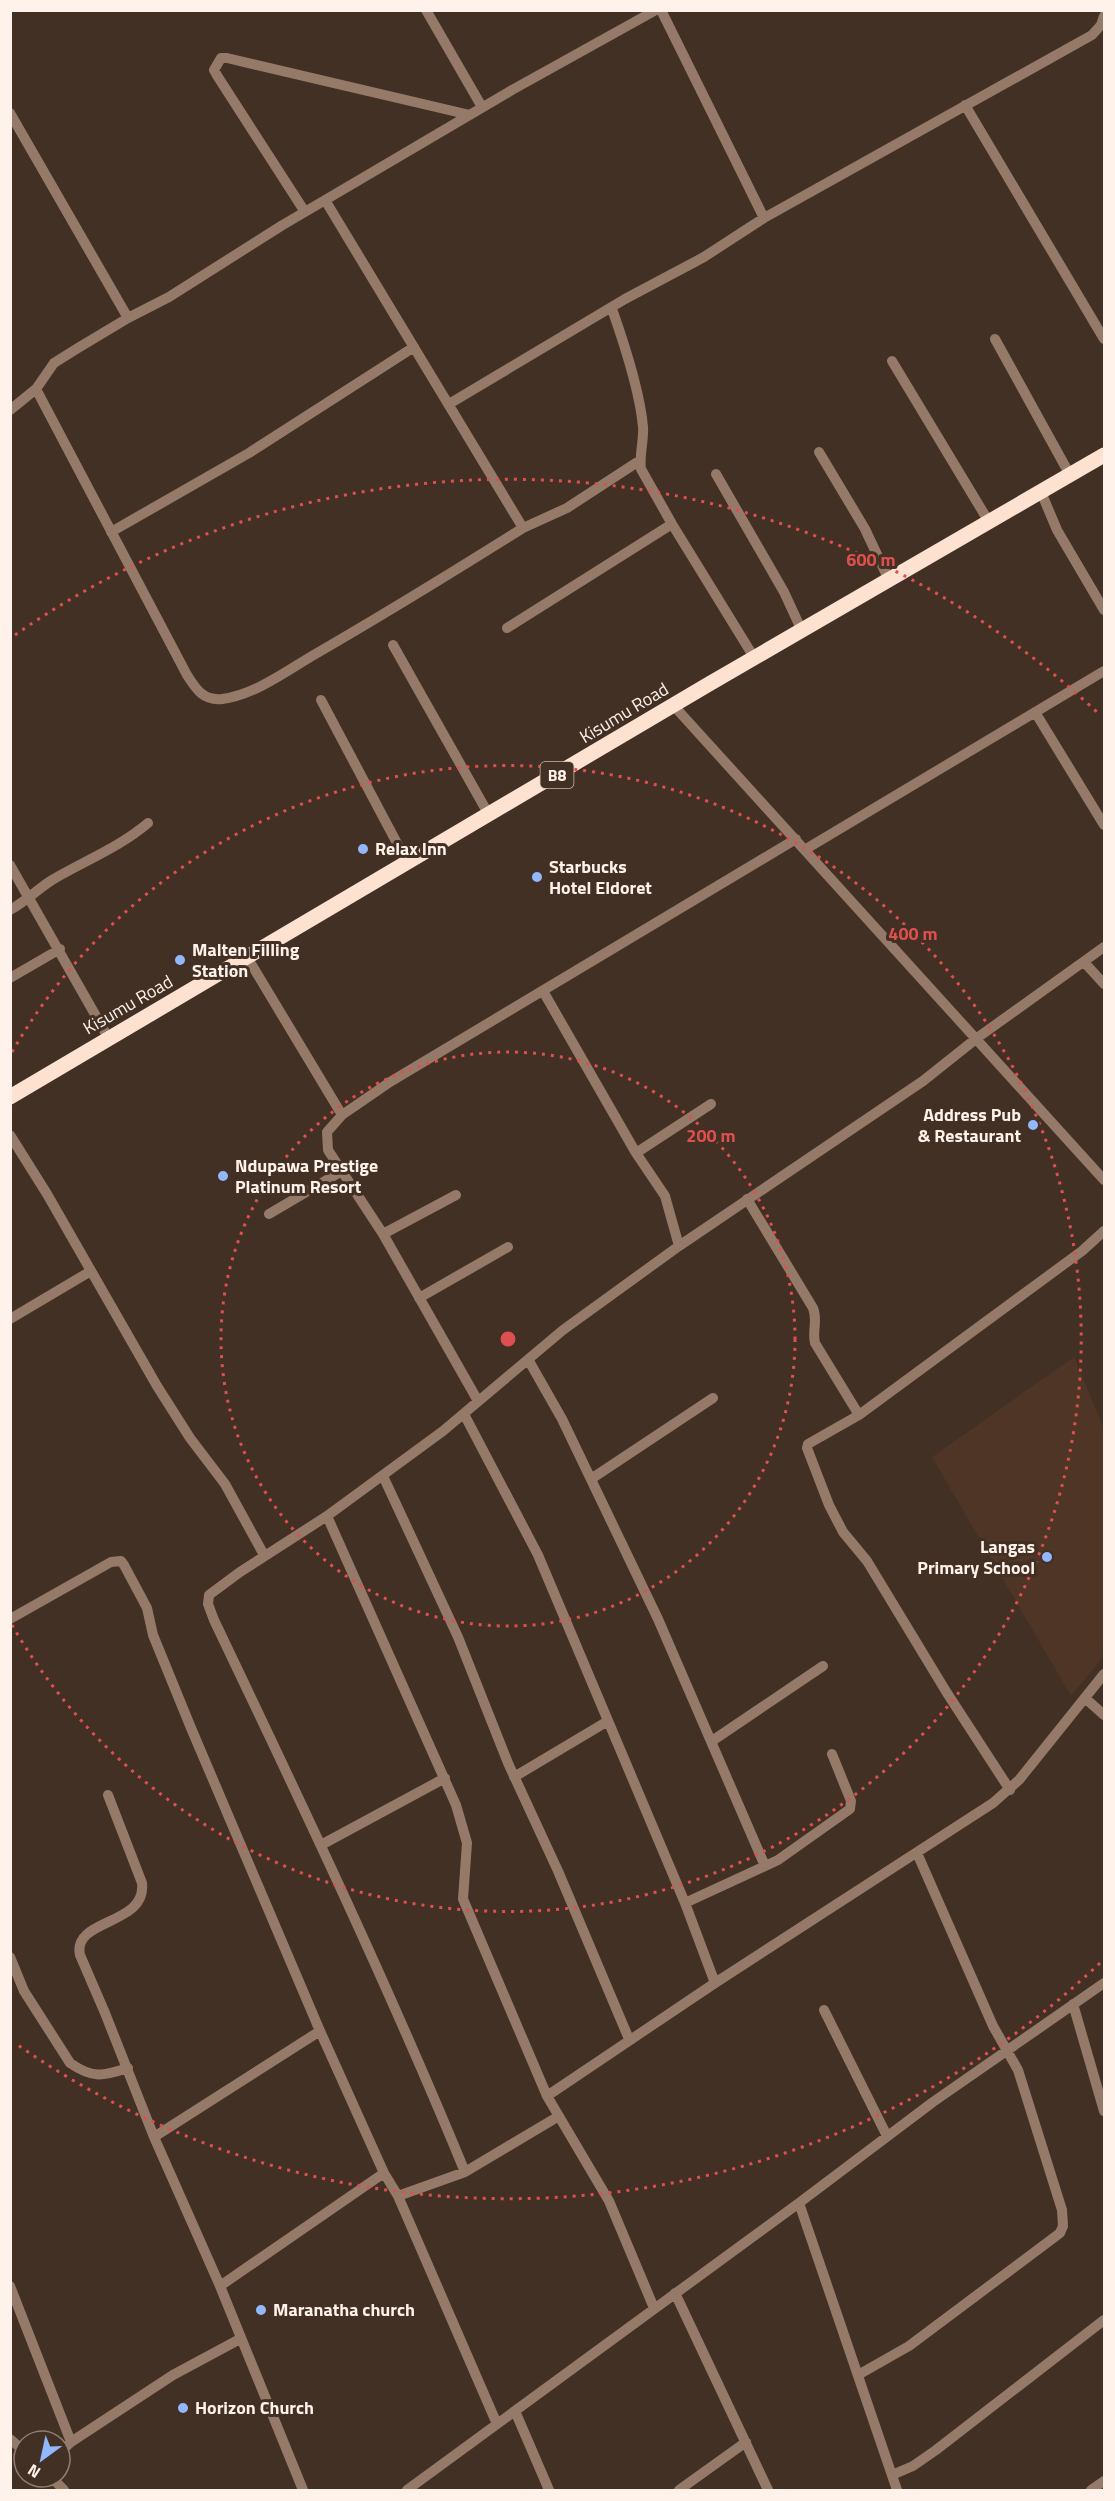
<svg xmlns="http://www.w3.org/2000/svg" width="1115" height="2501" viewBox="0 0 1115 2501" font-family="'Titillium Web',sans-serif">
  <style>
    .built { fill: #4e3525 }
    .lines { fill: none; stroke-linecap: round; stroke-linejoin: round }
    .minor { stroke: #957a69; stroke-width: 10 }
    .highway { stroke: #fde2d2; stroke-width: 15 }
    .ring { fill: none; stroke: #de504f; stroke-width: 3; stroke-dasharray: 3 6 }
    .poi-dot { fill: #92b7fd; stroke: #433024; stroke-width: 2 }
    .labels { text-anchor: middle; stroke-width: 6; stroke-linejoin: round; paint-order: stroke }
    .shield { fill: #433024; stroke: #c7b8af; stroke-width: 1.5 }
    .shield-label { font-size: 16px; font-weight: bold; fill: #fff2ea }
    .street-label { font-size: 18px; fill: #fff2ea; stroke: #433024 }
    .poi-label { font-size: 18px; font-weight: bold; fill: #fff2ea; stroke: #433024; text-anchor: start }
    .centre { fill: #de504f; stroke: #433024; stroke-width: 3 }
    .ring-label { font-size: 18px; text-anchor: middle; font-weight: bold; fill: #de504f; stroke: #433024; stroke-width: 6; stroke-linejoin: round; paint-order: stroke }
  </style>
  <rect width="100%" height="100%" fill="#433024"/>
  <!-- built -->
  <path class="built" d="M1074,1357L1104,1429V1656L1071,1696L932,1457Z"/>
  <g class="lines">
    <!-- minor -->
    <path class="minor" d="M426,10L482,107
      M661,10L764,218
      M965,105L1104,339
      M10,113L128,318
      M325,200L523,528L567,508L639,461
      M305,212L218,77L214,70L221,58H227L470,115
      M612,309C624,343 640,392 643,427C644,441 639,455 641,469L672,524L755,659
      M995,339L1070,475
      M892,361L989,522
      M36,389L187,675C196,689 203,701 222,699C254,695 285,672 312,656C383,615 453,572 523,528
      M449,404L625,299L704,257L764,218L1092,35L1101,25L1104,16
      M10,410L36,389L54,363L78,348L128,318L169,297L281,226L512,90L656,10
      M819,452L865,529L889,580
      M716,474L784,592L802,631
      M1041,492L1057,530L1104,610
      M111,532L249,453L414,347
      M507,628L672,524
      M393,645L489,815
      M321,700L407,862
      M674,706L1104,1180
      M1035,712L1104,825
      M806,849L1104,671
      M10,865L109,1039
      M10,910C26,901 38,889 52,880C84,861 120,847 148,823
      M247,957L342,1115
      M1084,962L1104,984
      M10,978L60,949
      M543,991L636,1153L665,1196L679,1246
      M10,1135L47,1194L157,1386L190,1438L225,1484L264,1555
      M636,1153L711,1104
      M747,1199L813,1308C818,1320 812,1331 815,1343L859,1415
      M269,1214L342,1171
      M383,1234L456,1195
      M419,1298L508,1247
      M10,1319L91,1271
      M529,1361L562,1419L658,1619L765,1866
      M478,1401L383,1234L328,1150L327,1132L342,1115L390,1082L796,839
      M464,1414L538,1555L685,1903L715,1983
      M383,1476L458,1637L508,1763L558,1871L629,2039
      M591,1479L713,1398
      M327,1516L456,1805L467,1843L463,1899L547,2096L609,2201L654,2308
      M10,1619L111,1562L121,1561L124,1565L147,1608L153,1635L191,1728L320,2031L384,2173L398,2196L497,2424
      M1085,1698L1104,1715
      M712,1741L823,1666
      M514,1777L608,1721
      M1010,1790L947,1693L867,1561L843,1532L829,1505L807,1448L808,1444L859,1415L1082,1251L1104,1231
      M108,1795L142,1883C147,1926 72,1918 80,1955L105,2013L154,2137L220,2286L303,2490
      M321,1845L445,1778
      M685,1903L778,1860L850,1809L851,1801L832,1754
      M10,1957L24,1991L70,2063C93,2079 103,2076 128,2068
      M1073,2004L1104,2111
      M824,2010L887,2136
      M547,2096L715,1983L993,1803L1019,1780L1104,1674
      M154,2137L320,2031
      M465,2172C388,1985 301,1802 214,1620L208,1604L209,1595L240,1572L327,1516L443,1431L563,1330L679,1246L923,1081L977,1038L1104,947
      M398,2196L465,2172L559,2116
      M799,2203L897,2490
      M10,2286L71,2442
      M220,2286L384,2173
      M675,2293L768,2490
      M858,2375L909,2346L1060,2233L1063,2226L1062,2210L1018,2070L993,2026L917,1853
      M515,2411L549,2490
      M10,2439L24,2451
      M60,2452L71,2442L173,2375L240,2339
      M892,2475L913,2466L936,2450L1104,2320
      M51,2477L64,2490
      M407,2490L799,2203L933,2102L1104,1983
      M679,2490L746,2442
      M1091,2490L1104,2481"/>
    <!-- highway -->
    <path class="highway" d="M10,1097L709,684L1104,455"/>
  </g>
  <!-- distance rings -->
  <g class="ring">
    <circle cx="508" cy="1339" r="287"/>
    <path d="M12 1052A573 573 0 1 1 12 1625"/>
    <path d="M1100 1963A860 860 0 0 1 15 2043M15 635A860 860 0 0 1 1100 715"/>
  </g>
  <!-- markers -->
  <g class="poi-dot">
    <circle cx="363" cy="849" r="6"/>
    <circle cx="537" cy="877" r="6"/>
    <circle cx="180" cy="960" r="6"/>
    <circle cx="1033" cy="1125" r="6"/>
    <circle cx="223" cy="1176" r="6"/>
    <circle cx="1047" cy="1557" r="6"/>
    <circle cx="261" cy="2310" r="6"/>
    <circle cx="183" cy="2408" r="6"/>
  </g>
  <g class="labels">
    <!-- shield labels -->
    <rect class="shield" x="540.5" y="762" width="33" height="26" rx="4.5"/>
    <g class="shield-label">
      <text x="557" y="781">B8</text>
    </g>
    <!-- street labels -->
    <g class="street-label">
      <text transform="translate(624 713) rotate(-31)" y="6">Kisumu Road</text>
      <text transform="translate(128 1005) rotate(-30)" y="6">Kisumu Road</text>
    </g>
    <!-- poi labels -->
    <g class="poi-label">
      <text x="375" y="855">Relax Inn</text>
      <text x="549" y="873">Starbucks<tspan x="549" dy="21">Hotel Eldoret</tspan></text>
      <text x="192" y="956">Malten Filling<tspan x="192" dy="21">Station</tspan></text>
      <text x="1021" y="1121" text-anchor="end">Address Pub<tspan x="1021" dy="21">&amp; Restaurant</tspan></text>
      <text x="235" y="1172">Ndupawa Prestige<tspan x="235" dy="21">Platinum Resort</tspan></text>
      <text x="1035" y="1553" text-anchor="end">Langas<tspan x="1035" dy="21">Primary School</tspan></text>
      <text x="273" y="2316">Maranatha church</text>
      <text x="195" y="2414">Horizon Church</text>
    </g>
  </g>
  <circle cx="508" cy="1339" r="9" class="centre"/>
  <g class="ring-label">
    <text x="871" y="566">600 m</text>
    <text x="913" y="940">400 m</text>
    <text x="711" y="1142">200 m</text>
  </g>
  <!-- border -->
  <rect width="1115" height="2501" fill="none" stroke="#fff2ea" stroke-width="24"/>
  <!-- north arrow -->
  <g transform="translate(42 2459) rotate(213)"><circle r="28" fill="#433024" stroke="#8e7e73" stroke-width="1.5"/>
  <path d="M0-4.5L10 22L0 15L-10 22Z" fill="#92b7fd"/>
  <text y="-9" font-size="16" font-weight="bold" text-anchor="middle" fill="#fff2ea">N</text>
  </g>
</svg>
